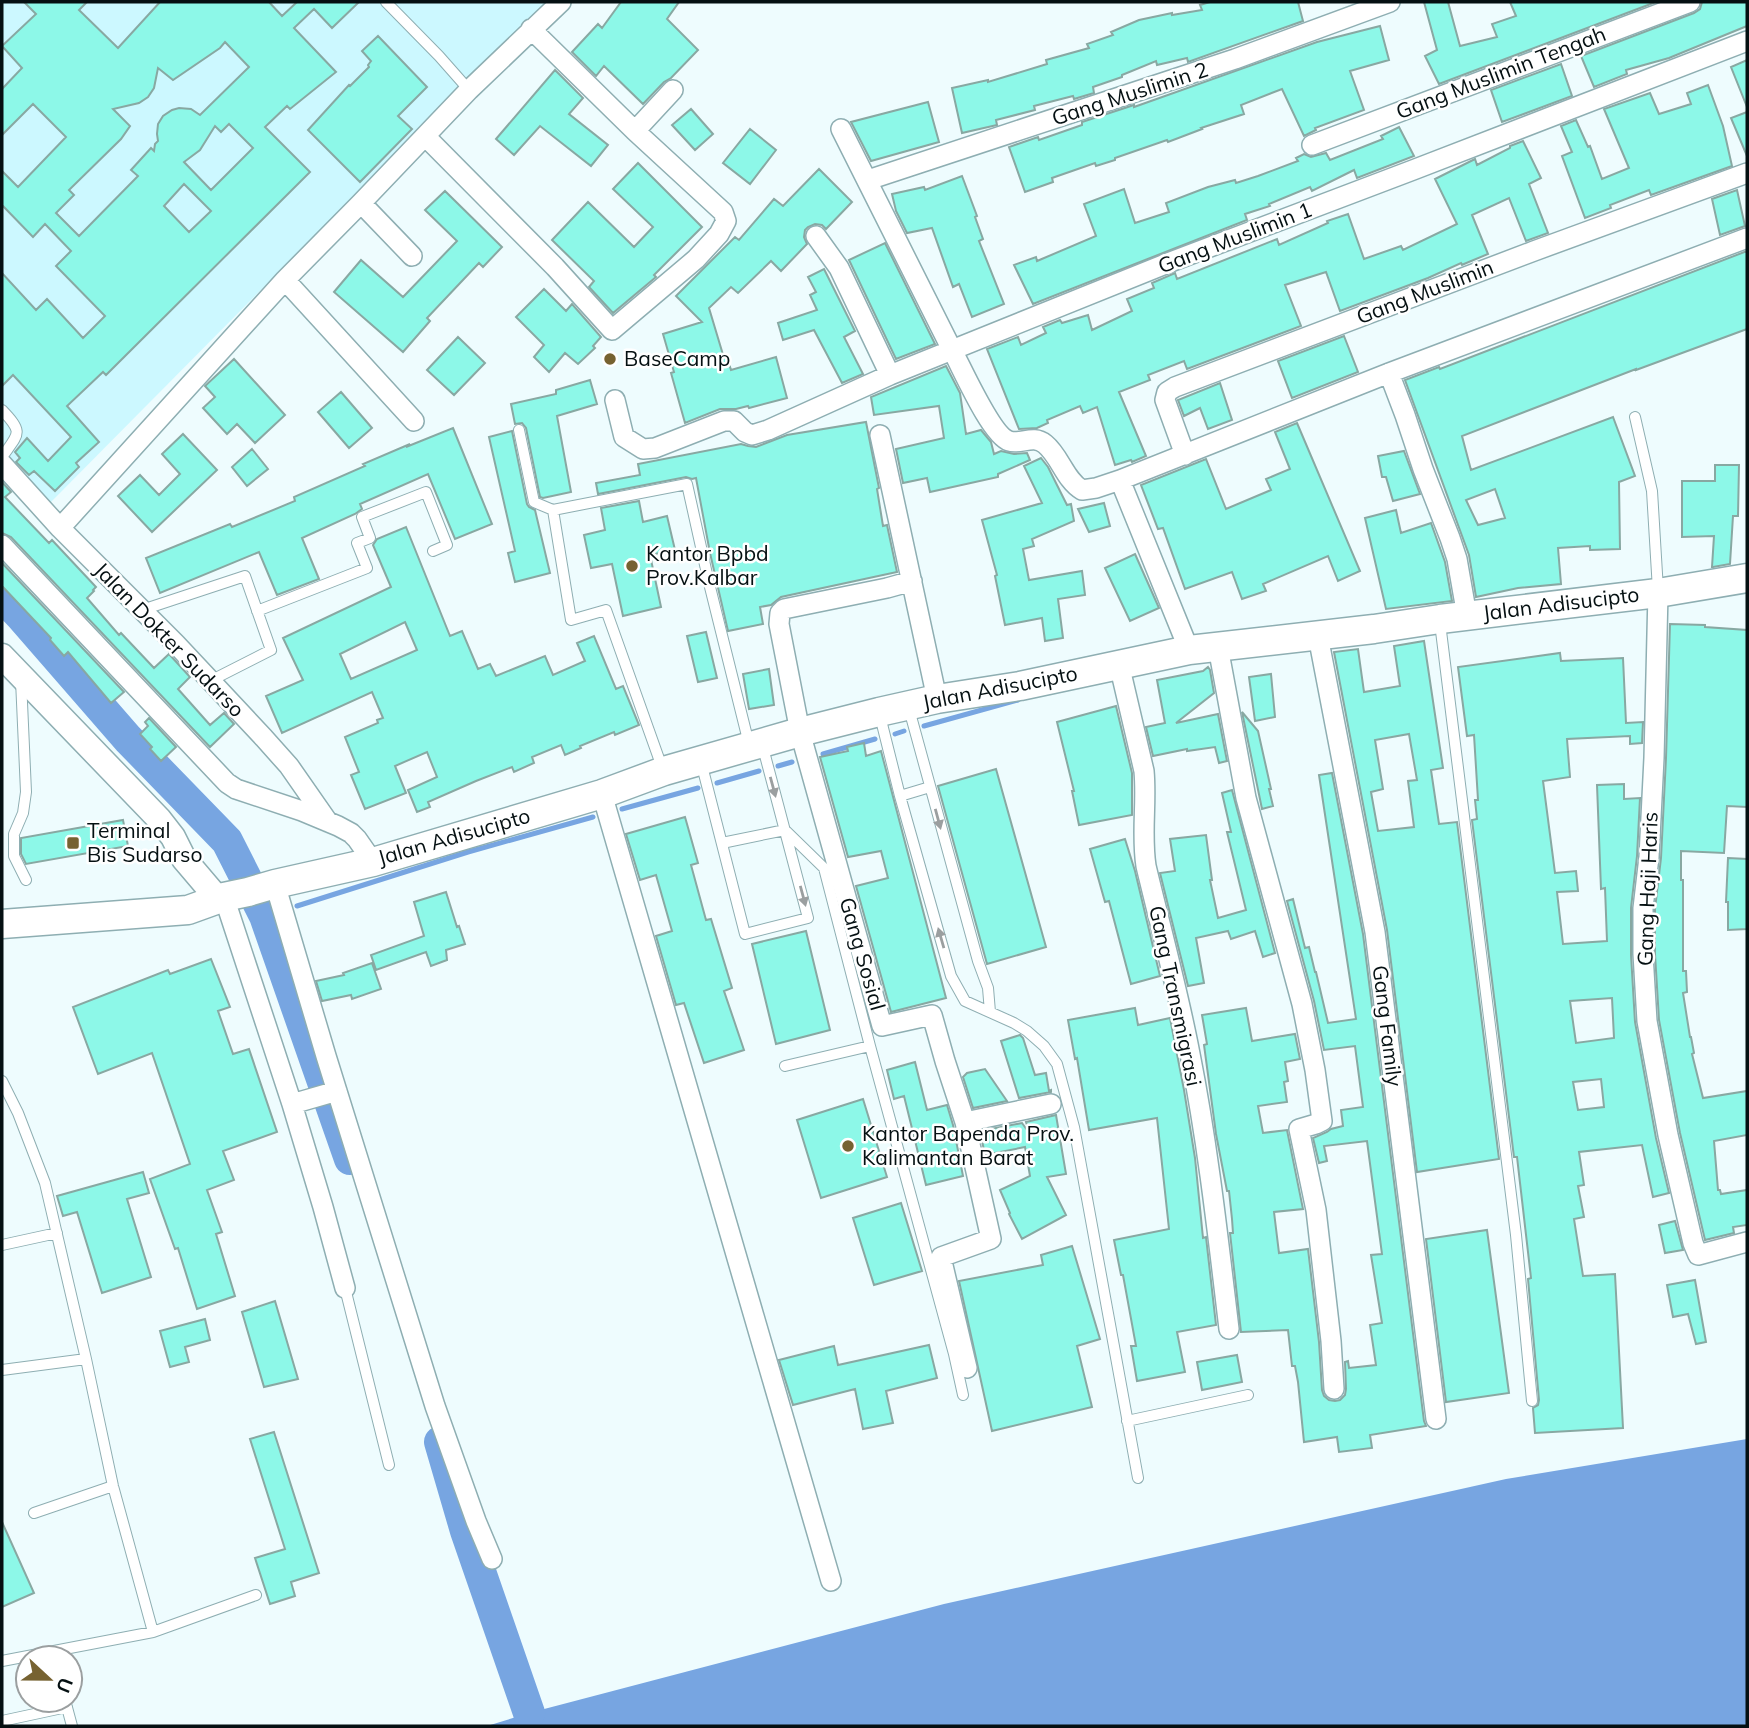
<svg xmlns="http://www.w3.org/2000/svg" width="1749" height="1728" viewBox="0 0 1749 1728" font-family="Mulish,sans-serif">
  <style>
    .built { fill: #ccf8ff }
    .water { fill: #77a5e1 }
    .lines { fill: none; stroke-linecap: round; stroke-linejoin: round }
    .stream { stroke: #77a5e1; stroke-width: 5 }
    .river { stroke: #77a5e1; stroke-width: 32 }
    .building { fill: #8df8e8; stroke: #88a8a2; stroke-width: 2; fill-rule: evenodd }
    .service-casing { stroke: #8eaeb2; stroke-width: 12 }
    .minor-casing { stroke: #8eaeb2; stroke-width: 22 }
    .tertiary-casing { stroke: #8eaeb2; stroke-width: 27 }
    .secondary-casing { stroke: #8eaeb2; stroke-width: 31 }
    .service { stroke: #fff; stroke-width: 10 }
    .minor { stroke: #fff; stroke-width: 19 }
    .tertiary { stroke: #fff; stroke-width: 24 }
    .secondary { stroke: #fff; stroke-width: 28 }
    .oneway { fill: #9b9fa0 }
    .poi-dot { fill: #766231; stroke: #fff; stroke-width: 2.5 }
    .labels { text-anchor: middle; stroke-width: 5; stroke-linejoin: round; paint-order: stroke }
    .street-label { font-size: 21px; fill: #051012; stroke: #fff }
    .poi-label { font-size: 21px; fill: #051012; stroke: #fff; text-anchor: start }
  </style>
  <rect width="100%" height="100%" fill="#eefcfe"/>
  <!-- built -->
  <path class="built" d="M2,2H546L48,505L2,457Z"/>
  <!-- water -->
  <path class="water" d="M1747,1439V1726H487L529,1713L944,1604L1506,1479Z"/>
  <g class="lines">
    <!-- stream -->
    <path class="stream" d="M924,726L1018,700
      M895,734L904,731
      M823,754L875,739
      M778,766L792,762
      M717,783L759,771
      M622,809L698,788
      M297,906L468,852L593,817
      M265,916L269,915"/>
    <!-- river -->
    <path class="river" d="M2,596L21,616L128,739L227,841L265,916L350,1159
      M440,1442L466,1531L529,1713"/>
  </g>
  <!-- building -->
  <path class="building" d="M24,2H87L79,10L118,48L160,2H269L282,16L297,2H359L332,28L314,9L294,28L336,72L290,109L287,106L265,127L310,172L106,375L103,372L67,406L99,442L76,463L79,467L55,491L34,471L29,475L16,462L20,458L15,452L27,438L48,461L71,437L13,375L2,386V273L36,310L47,299L83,338L105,316L56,266L71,251L45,224L33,237L2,205V171L18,187L66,137L33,104L2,135V89L22,68L2,46L36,14ZM225,42L249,67L200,115L191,109L179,108L172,110L163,116L158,124L157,134L158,141L155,144L154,151L151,148L131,170L138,176L79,236L56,213L74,195L69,190L121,139L130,126L113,109L139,103L148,97L154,88L158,68L173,80L220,48ZM229,124L253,148L211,190L184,162L200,150L215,126L221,132ZM184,184L211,211L189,232L164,206Z
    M621,2H679L667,19L698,50L671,78L664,82L643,104L604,66L596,76L572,52L598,24L602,28Z
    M1210,2H1298L1303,21L1188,62L1187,58L1157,65L1156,61L1122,75V77L1093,87L1094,93L1074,99L1073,96L1034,106L1035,110L996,120L997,125L962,133L952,88L988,80V82L1047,64L1046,60L1089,48L1087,44L1113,35L1111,32L1139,20L1172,13V15L1202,10L1200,5Z
    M1424,2H1448L1460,46L1497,37L1492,24L1516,16L1510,2H1656L1439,84L1425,56L1437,50Z
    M1702,2H1747V26L1669,58L1626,70L1627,74L1594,87L1581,56L1694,13L1700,9Z
    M1380,26L1389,60L1350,71L1364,110L1315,128L1316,130L1304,136L1282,89L1241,105L1244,114L1201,128L1202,129L1168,142L1167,140L1115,158V160L1096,166L1095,163L1052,178L1053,182L1025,192L1009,147L1038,137L1039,140L1082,125V122L1134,105V107L1317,42Z
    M378,36L427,87L398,116L412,129L360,182L308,130L349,85L350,86L369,67L368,65L371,61L362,51Z
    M1747,60V107L1731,67Z
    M1561,64L1572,96L1502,122L1491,90Z
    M555,70L583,98L569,114L608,145L591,166L540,126L514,155L496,139Z
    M1708,85L1723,126L1732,166L1651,195L1649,190L1610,205L1611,208L1585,218L1562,156L1572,152L1561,126L1576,120L1588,147L1590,146L1602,179L1629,168L1604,109L1650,93L1659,114L1691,104L1687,93Z
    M928,102L939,142L871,161L851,122Z
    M691,109L713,134L695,150L672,125Z
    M1747,112V156L1731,118Z
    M1399,127L1414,156L1357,178L1354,170L1312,191L1310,187L1269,204L1270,206L1245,214L1247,220L1033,304L1014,265L1036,257L1037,261L1096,236L1084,204L1124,189L1135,223L1169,212L1166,203L1208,187L1235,180L1236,183L1258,176L1298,161L1296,158L1304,154L1311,157L1326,153L1330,160L1383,139L1381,136Z
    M750,129L776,150L750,184L723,163Z
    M1523,141L1541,178L1529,184L1548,233L1526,241L1509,198L1472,215L1488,254L1464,264L1462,265L1461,263L1428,278L1340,311L1326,272L1285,285L1301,326L1187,369L1184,361L1148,375L1150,380L1119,392L1146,456L1132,462L1131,460L1115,465L1097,407L1083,413L1080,406L1047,420L1048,423L1037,428L1019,429L987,349L1018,337L1021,345L1046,333L1043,327L1060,320L1062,323L1088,315L1092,330L1132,311L1127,299L1154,288L1152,283L1175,273L1177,279L1277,239L1279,245L1328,223L1327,221L1348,214L1364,259L1401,246L1403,250L1457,224L1435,179L1475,159L1477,165L1510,148V146Z
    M638,163L702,227L654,275L656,277L613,313L589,287L594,281L552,240L588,202L634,247L653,227L613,189Z
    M819,169L852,202L826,229L822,225L815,224L808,227L805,230L804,237L807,244L781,271L771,261L738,293L731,287L709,308L724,358L727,357L731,370L776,357L787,398L749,408L748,406L736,409H720L685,423L671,373L674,372L663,334L702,322L676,296L735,237L739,240L774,199L783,206Z
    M962,176L977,216L975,217L983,239L979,241L1004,304L972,317L959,284L953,287L932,228L907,233L896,211L892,194L924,187L925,190Z
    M1737,190L1745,226L1720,235L1712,199Z
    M445,191L502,247L483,267L479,263L427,318L430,321L403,352L334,292L361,260L403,297L457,241L425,210Z
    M885,243L935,344L896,359L849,260Z
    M1747,251V329L1636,370V369L1462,436L1471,470L1613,417L1635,476L1619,482L1620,549L1590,550V546L1558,548L1561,584L1518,588L1476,597L1469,555L1405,380L1439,367L1440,369ZM1495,489L1505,518L1478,525L1466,500Z
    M824,269L855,331L844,337L863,374L842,383L814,330L783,340L778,323L817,310L810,295L816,292L808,277Z
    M544,289L566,311L572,304L601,337L593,346L595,348L578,364L565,353L549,372L534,357L544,345L516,317Z
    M1344,336L1358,372L1292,398L1278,361Z
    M458,337L485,363L454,395L427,370Z
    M234,359L285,415L255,443L237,424L227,434L203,408L215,397L205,386Z
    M946,366L960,393L966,434L981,430L991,442L994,454L1001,451L1014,454L1027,453L1030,460L998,474V477L930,492L927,478L903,483L896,449L944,438L939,406L874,415L871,397Z
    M590,380L597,404L557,416L571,492L543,498L540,497L526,428L522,423L515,424L511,404L556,394V390Z
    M1220,383L1232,420L1208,429L1200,408L1184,416L1178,400Z
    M341,392L372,428L349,448L318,412Z
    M866,422L879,488L877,489L883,526L887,525L897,572L781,597L771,605L760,607L763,624L728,631L710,553L696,478L692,479L686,477L598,494L596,483L640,475L638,464L741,444L748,446L756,447L787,435Z
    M1297,423L1360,571L1338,581L1328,556L1263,584L1266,591L1242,599L1232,572L1185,589L1163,528L1158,529L1141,485L1206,459L1226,509L1271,490L1266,479L1290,469L1275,432Z
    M453,428L492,524L455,539L428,474L360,504L362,509L355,514L302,538L319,579L277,595L259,552L160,593L146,558L230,524L232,527L295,501L294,497L365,466L363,464L410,444L406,447Z
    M512,431L527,504L529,507L535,510L550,573L515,582L508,553L515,551L489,437Z
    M183,434L217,470L152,532L118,496L140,475L159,495L180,474L162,454Z
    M252,449L268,469L247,486L232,467Z
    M1404,451L1420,494L1393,501L1386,477H1382L1378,456Z
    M1041,458L1048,467L1067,505L1071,504L1074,521L1032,539L1034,546L1023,549L1029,580L1082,571L1085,595L1058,599L1063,638L1045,641L1042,618L1005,625L995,576L997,575L982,520L1042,503L1024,466Z
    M1715,465H1739L1738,516H1733L1730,564L1713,567H1712L1714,536L1682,537V481H1715Z
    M2,482L11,492L5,497L49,543L52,540L96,587L93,590L94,591L87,598L119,635L121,633L154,668L169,654L190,677L178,689L210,725L224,713L234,724L210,747L11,537L2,533Z
    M639,501L643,522L667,516L675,550L650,555L661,607L623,616L612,564L591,568L584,535L605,530L601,508Z
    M1104,503L1110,526L1089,532L1078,509Z
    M1396,510L1401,533L1431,523L1445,562L1452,601L1386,609L1365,518Z
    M406,527L450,636L462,631L478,669L490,664L496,676L545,656L553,675L585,661L577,643L594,636L616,689L623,686L639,725L615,735L614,732L580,746L581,748L565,755L561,745L532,757L534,763L514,772L512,767L476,781L428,802L430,807L417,812L408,790L437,777L427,752L395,766L406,793L365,809L351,775L359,772L345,737L378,723L377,720L383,718L372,692L282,733L266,696L303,680L283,638L391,587L373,545L377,539ZM405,622L417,650L351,679L340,654Z
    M1135,554L1159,608L1130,621L1105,568Z
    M2,563L124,692L111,703L68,652L64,656L50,640L51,638L2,586Z
    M1670,624L1705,625V627L1747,630V807L1727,806L1724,853L1681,851V880H1683V971H1686L1687,992L1683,993L1690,1037H1691L1694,1053L1692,1054L1703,1098L1747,1091V1135L1714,1141L1718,1190H1720L1721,1194L1747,1190V1225L1733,1227L1734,1233L1705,1240L1680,1133L1659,1020L1655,954V909L1661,858L1666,758Z
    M706,632L717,678L698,682L687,636Z
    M1424,641L1443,768L1431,770L1439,824L1457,822L1499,1159L1417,1172L1387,930L1334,652L1358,649L1364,692L1400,686L1394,646ZM1409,734L1417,780L1408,781L1414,827L1378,831L1371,792L1383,789L1375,740Z
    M1560,653L1561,661L1623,658L1626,723L1643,722L1642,743L1630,744V736L1567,739L1570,777L1543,781L1555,873L1576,871L1578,891L1557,892L1563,944L1607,941L1605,888L1601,889L1597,785L1624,784V799L1640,798L1637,856L1631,908V955L1635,1022L1656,1138L1669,1193L1653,1197L1642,1145L1579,1152L1584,1185L1578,1186L1584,1217L1574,1219L1583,1276L1615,1274L1623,1428L1535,1433L1533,1408L1538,1405L1539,1400L1528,1279L1531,1278L1517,1157H1514L1472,820L1477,819L1475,800H1478L1474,735L1467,736L1458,667ZM1612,998L1614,1038L1576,1043L1570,1001ZM1601,1079L1604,1107L1578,1110L1573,1082Z
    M1208,667L1210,670L1214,693L1176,723L1218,714L1227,761L1219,763L1215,747L1187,751V749L1153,756L1146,727L1165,723L1157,680L1203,671Z
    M769,669L774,705L749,709L743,674Z
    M1271,674L1275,717L1255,721L1249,677Z
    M1116,706L1132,773V815L1079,825L1072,791H1074L1057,722Z
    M1242,712L1258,731L1271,789H1269L1273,806L1262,809Z
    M149,718L176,747L161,761L150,749L152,747L140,734L148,726L145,722Z
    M864,743L866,756L881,751L946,998L891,1012L856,886L888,878L881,851L848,857L820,757L848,751L847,747Z
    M996,769L1046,947L987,964L938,786Z
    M1332,773L1363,934L1424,1421L1426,1426L1370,1435L1372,1448L1339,1452L1337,1437L1304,1442L1298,1382L1295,1366H1292L1288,1330L1241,1332L1230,1233H1233L1232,1219L1229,1191H1227L1216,1134L1204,1045L1207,1044L1202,1015L1246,1008L1252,1041L1295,1034L1300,1059L1285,1062L1288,1081L1284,1082L1287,1102L1258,1106L1263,1133L1287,1130L1303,1209L1274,1212L1279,1253L1308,1249L1319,1342L1322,1390L1324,1396L1329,1400L1335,1401L1340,1400L1345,1395L1346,1389L1345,1362L1348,1361L1349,1368L1376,1365L1370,1325L1382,1323L1371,1255L1382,1254L1367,1141L1324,1146L1327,1161L1319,1163L1313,1138L1327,1132L1331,1129L1343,1126L1341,1110L1363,1107L1355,1046L1324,1050L1314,1001L1287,901L1293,899L1305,948L1309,947L1315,972H1316L1328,1023L1356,1019L1319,775Z
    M1232,790L1275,953L1263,957L1255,931L1231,939L1228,931L1196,938L1204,983L1188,986L1160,873L1175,871L1170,839L1206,835L1212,880H1210L1218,918L1246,910L1227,832H1231L1222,793Z
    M685,817L698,863L691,865L706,920L711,919L732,988L724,991L744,1050L704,1063L684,1003L676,1005L656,936L672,931L656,875L640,880L626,834Z
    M123,820L128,846L26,864L21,854V838Z
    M1125,839L1135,871L1160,976L1131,984L1109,901L1105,902L1090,849Z
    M1728,858L1747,859V929L1728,930V902H1726Z
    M446,892L457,927L459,926L465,944L446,950L447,960L431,966L426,952L376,970L371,955L424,936L414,902Z
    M806,931L830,1030L776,1044L752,944Z
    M211,959L230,1007L218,1011L233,1054L249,1049L277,1132L223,1151L234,1180L207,1190L222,1232L216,1234L235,1296L197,1309L178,1248L175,1249L150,1179L190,1164L152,1053L98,1074L73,1007L168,970L170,974Z
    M372,963L381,989L352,999L351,995L322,1001L316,981L344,975L343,973Z
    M1135,1008L1138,1025L1170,1018L1184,1090L1195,1158L1203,1238L1206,1237L1216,1325L1177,1332L1185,1372L1137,1381L1131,1346H1136L1123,1275H1121L1114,1240L1169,1229L1157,1118L1089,1130L1077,1058L1075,1059L1068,1020Z
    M1020,1035L1023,1038L1035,1075L1046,1073L1049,1091L1051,1090V1092L1019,1098L1001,1041Z
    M915,1062L927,1110L947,1105L953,1125L963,1176L926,1185L904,1096L894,1099L887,1070Z
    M985,1069L1007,1101L973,1108L963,1077L967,1073Z
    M863,1099L887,1177L821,1198L797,1120Z
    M1056,1115L1066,1174L1047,1177L1066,1215L1022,1239L1009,1214L1010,1213L1000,1190L1030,1176L1025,1147L985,1155L980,1131L1022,1123L1030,1134L1026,1122Z
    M143,1172L149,1193L127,1199L151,1277L102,1293L77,1212L63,1216L57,1196Z
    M901,1203L922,1271L874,1285L853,1218Z
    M1675,1221L1683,1250L1665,1253L1659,1225Z
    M1487,1230L1509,1393L1446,1402L1426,1239Z
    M1072,1246L1100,1339L1077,1346L1092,1407L992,1431L959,1281L1043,1265L1041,1255Z
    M1695,1280L1706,1342L1696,1344L1688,1314L1673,1317L1667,1285Z
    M275,1301L298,1379L264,1387L242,1312Z
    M205,1319L210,1340L185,1347L189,1362L170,1367L160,1331Z
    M929,1345L937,1378L886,1391L893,1423L863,1429L855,1389L793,1405L779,1360L834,1346L838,1365Z
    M1237,1355L1242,1382L1202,1390L1197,1362Z
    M274,1432L319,1573L291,1582L295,1596L270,1604L255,1558L285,1549L250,1439Z
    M2,1522L34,1593L2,1607Z"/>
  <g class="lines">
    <!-- service casing -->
    <g class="service-casing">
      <path id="service" d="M386,2L439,56L469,90
        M2,410C24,433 19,433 2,457
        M1635,417L1652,491L1658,590
        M519,430L534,502L553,510
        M142,610L245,576L271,650L210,681
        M257,611L367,568L357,543L370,538L362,517L426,492L447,545L433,551
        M1440,623L1516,1235L1532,1401
        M21,680L26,792L23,813L14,834V856L26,880
        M909,709L978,961L988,988L990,1012
        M880,716L900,796L951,976L965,1001L1014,1023L1027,1031L1044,1046L1057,1064L1074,1127L1138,1478
        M701,762L745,934L808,918L762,744
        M663,770L606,610L571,620L553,510L687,484L709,583L749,744
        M900,796L930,787
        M785,830L824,868L870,1046L954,1354L963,1395
        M722,843L785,830
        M785,1066L870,1046
        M2,1081L18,1113L45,1183L86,1359L113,1486L153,1632L256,1595
        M2,1245L57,1233
        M345,1288L389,1465
        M2,1370L86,1359
        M1127,1421L1248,1395
        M34,1513L113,1486
        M2,1661L153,1632
        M65,1700L72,1726
        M2,1721L67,1707"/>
    </g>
    <!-- minor casing -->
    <g class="minor-casing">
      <path id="minor" d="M635,131L673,90
        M425,136L555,267L612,330L696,259L719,234L726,221L723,212L635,131L531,29
        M1312,145L1690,2
        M868,180L1235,59L1390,2
        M361,203L412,256
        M816,236L839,268L890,375
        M285,280L414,421
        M1389,373L1405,415L1423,469L1450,538L1457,559L1467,616
        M615,400L624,437L643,449L655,448L724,421H734L745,432L752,435L768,430L890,375L952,350L841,129
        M880,435L937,699
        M1185,455L1165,400L1167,392L1175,387L1534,251L1747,173
        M2,464L60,528L176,644L264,738L289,766L328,822
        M1120,480L1096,488L1082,490C1065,480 1060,456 1045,444C1033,434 1021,445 1009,441C991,435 962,368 952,350L1173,261L1413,170L1747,41
        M60,528L285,280L361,203L469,90L561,2
        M2,545L227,783L236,789L302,811L338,826L351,833L357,839L373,862
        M912,581L887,588L784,609L780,613L779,624L800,732L882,1026L932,1015L945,1061L965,1122L991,1239L941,1257L967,1368
        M1658,593L1654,758L1649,857L1643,908V954L1647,1021L1668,1135L1693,1243L1698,1255L1747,1242
        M1318,636L1375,932L1436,1419
        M1218,647L1246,798L1302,1004L1315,1070L1322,1121L1316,1124L1299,1129L1316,1210L1331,1341L1334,1389
        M1189,650L1120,480L1389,373L1747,238
        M1119,664L1144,771C1147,803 1141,834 1146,866C1161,929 1178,991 1190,1054C1208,1145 1218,1237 1229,1329
        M602,794L831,1581
        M275,884L326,1056L435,1406L476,1521L492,1559
        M224,897L292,1104L323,1207L345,1288
        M292,1104L337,1091
        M965,1122L1051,1104"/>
    </g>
    <!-- tertiary casing -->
    <g class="tertiary-casing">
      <path id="tertiary" d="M2,656L159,819L173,837L184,859L218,899"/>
    </g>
    <!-- secondary casing -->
    <g class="secondary-casing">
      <path id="secondary" d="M2,924L188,910L224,897L248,892L275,884L373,862L602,794L664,771L800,732L879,712L937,699L1020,686L1189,650L1374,629L1440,619L1658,593L1747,578"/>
    </g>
    <!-- service -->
    <use href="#service" class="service"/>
    <!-- minor -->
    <use href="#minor" class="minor"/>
    <!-- tertiary -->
    <use href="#tertiary" class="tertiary"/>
    <!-- secondary -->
    <use href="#secondary" class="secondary"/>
  </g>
  <!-- one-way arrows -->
  <defs><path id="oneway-solid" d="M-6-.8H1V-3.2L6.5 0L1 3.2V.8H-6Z" transform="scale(1.75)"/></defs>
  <g class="oneway">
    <use href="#oneway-solid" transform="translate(773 787) rotate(75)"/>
    <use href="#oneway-solid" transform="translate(938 819) rotate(75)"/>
    <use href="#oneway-solid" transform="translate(803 896) rotate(75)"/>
    <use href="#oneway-solid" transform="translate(941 938) rotate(-106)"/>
  </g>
  <!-- markers -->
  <g class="poi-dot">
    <circle cx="610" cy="359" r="7"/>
    <circle cx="632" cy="566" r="7"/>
    <rect x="66" y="836" width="14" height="14" rx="3.5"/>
    <circle cx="848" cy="1146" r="7"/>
  </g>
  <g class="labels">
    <!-- street labels -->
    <g class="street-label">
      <text transform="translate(1501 73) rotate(-21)" y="7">Gang Muslimin Tengah</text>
      <text transform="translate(1130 94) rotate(-18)" y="7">Gang Muslimin 2</text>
      <text transform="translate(1235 238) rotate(-21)" y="7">Gang Muslimin 1</text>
      <text transform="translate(1425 292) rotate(-21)" y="7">Gang Muslimin</text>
      <text transform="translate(1561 604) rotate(-7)" y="7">Jalan Adisucipto</text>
      <text transform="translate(169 640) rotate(46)" y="7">Jalan Dokter Sudarso</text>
      <text transform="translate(1000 688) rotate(-11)" y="7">Jalan Adisucipto</text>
      <text transform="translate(454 837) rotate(-16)" y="7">Jalan Adisucipto</text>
      <text transform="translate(1648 889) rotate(-88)" y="7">Gang Haji Haris</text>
      <text transform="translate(862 954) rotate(74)" y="7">Gang Sosial</text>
      <text transform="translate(1175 996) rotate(78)" y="7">Gang Transmigrasi</text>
      <text transform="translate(1387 1026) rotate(83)" y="7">Gang Family</text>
    </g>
    <!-- poi labels -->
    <g class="poi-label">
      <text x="624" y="366">BaseCamp</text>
      <text x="646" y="561">Kantor Bpbd<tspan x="646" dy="24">Prov.Kalbar</tspan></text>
      <text x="87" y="838">Terminal<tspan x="87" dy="24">Bis Sudarso</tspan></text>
      <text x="862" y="1141">Kantor Bapenda Prov.<tspan x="862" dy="24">Kalimantan Barat</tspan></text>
    </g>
  </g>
  <!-- border -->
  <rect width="1749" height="1728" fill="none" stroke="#051012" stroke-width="7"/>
  <!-- north arrow -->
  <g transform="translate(49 1679) rotate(112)"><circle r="33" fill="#ffffff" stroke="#9b9fa0" stroke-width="2"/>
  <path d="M0-5L12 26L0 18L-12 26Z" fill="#766231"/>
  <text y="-10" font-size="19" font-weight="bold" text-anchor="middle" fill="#051012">U</text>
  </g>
</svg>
